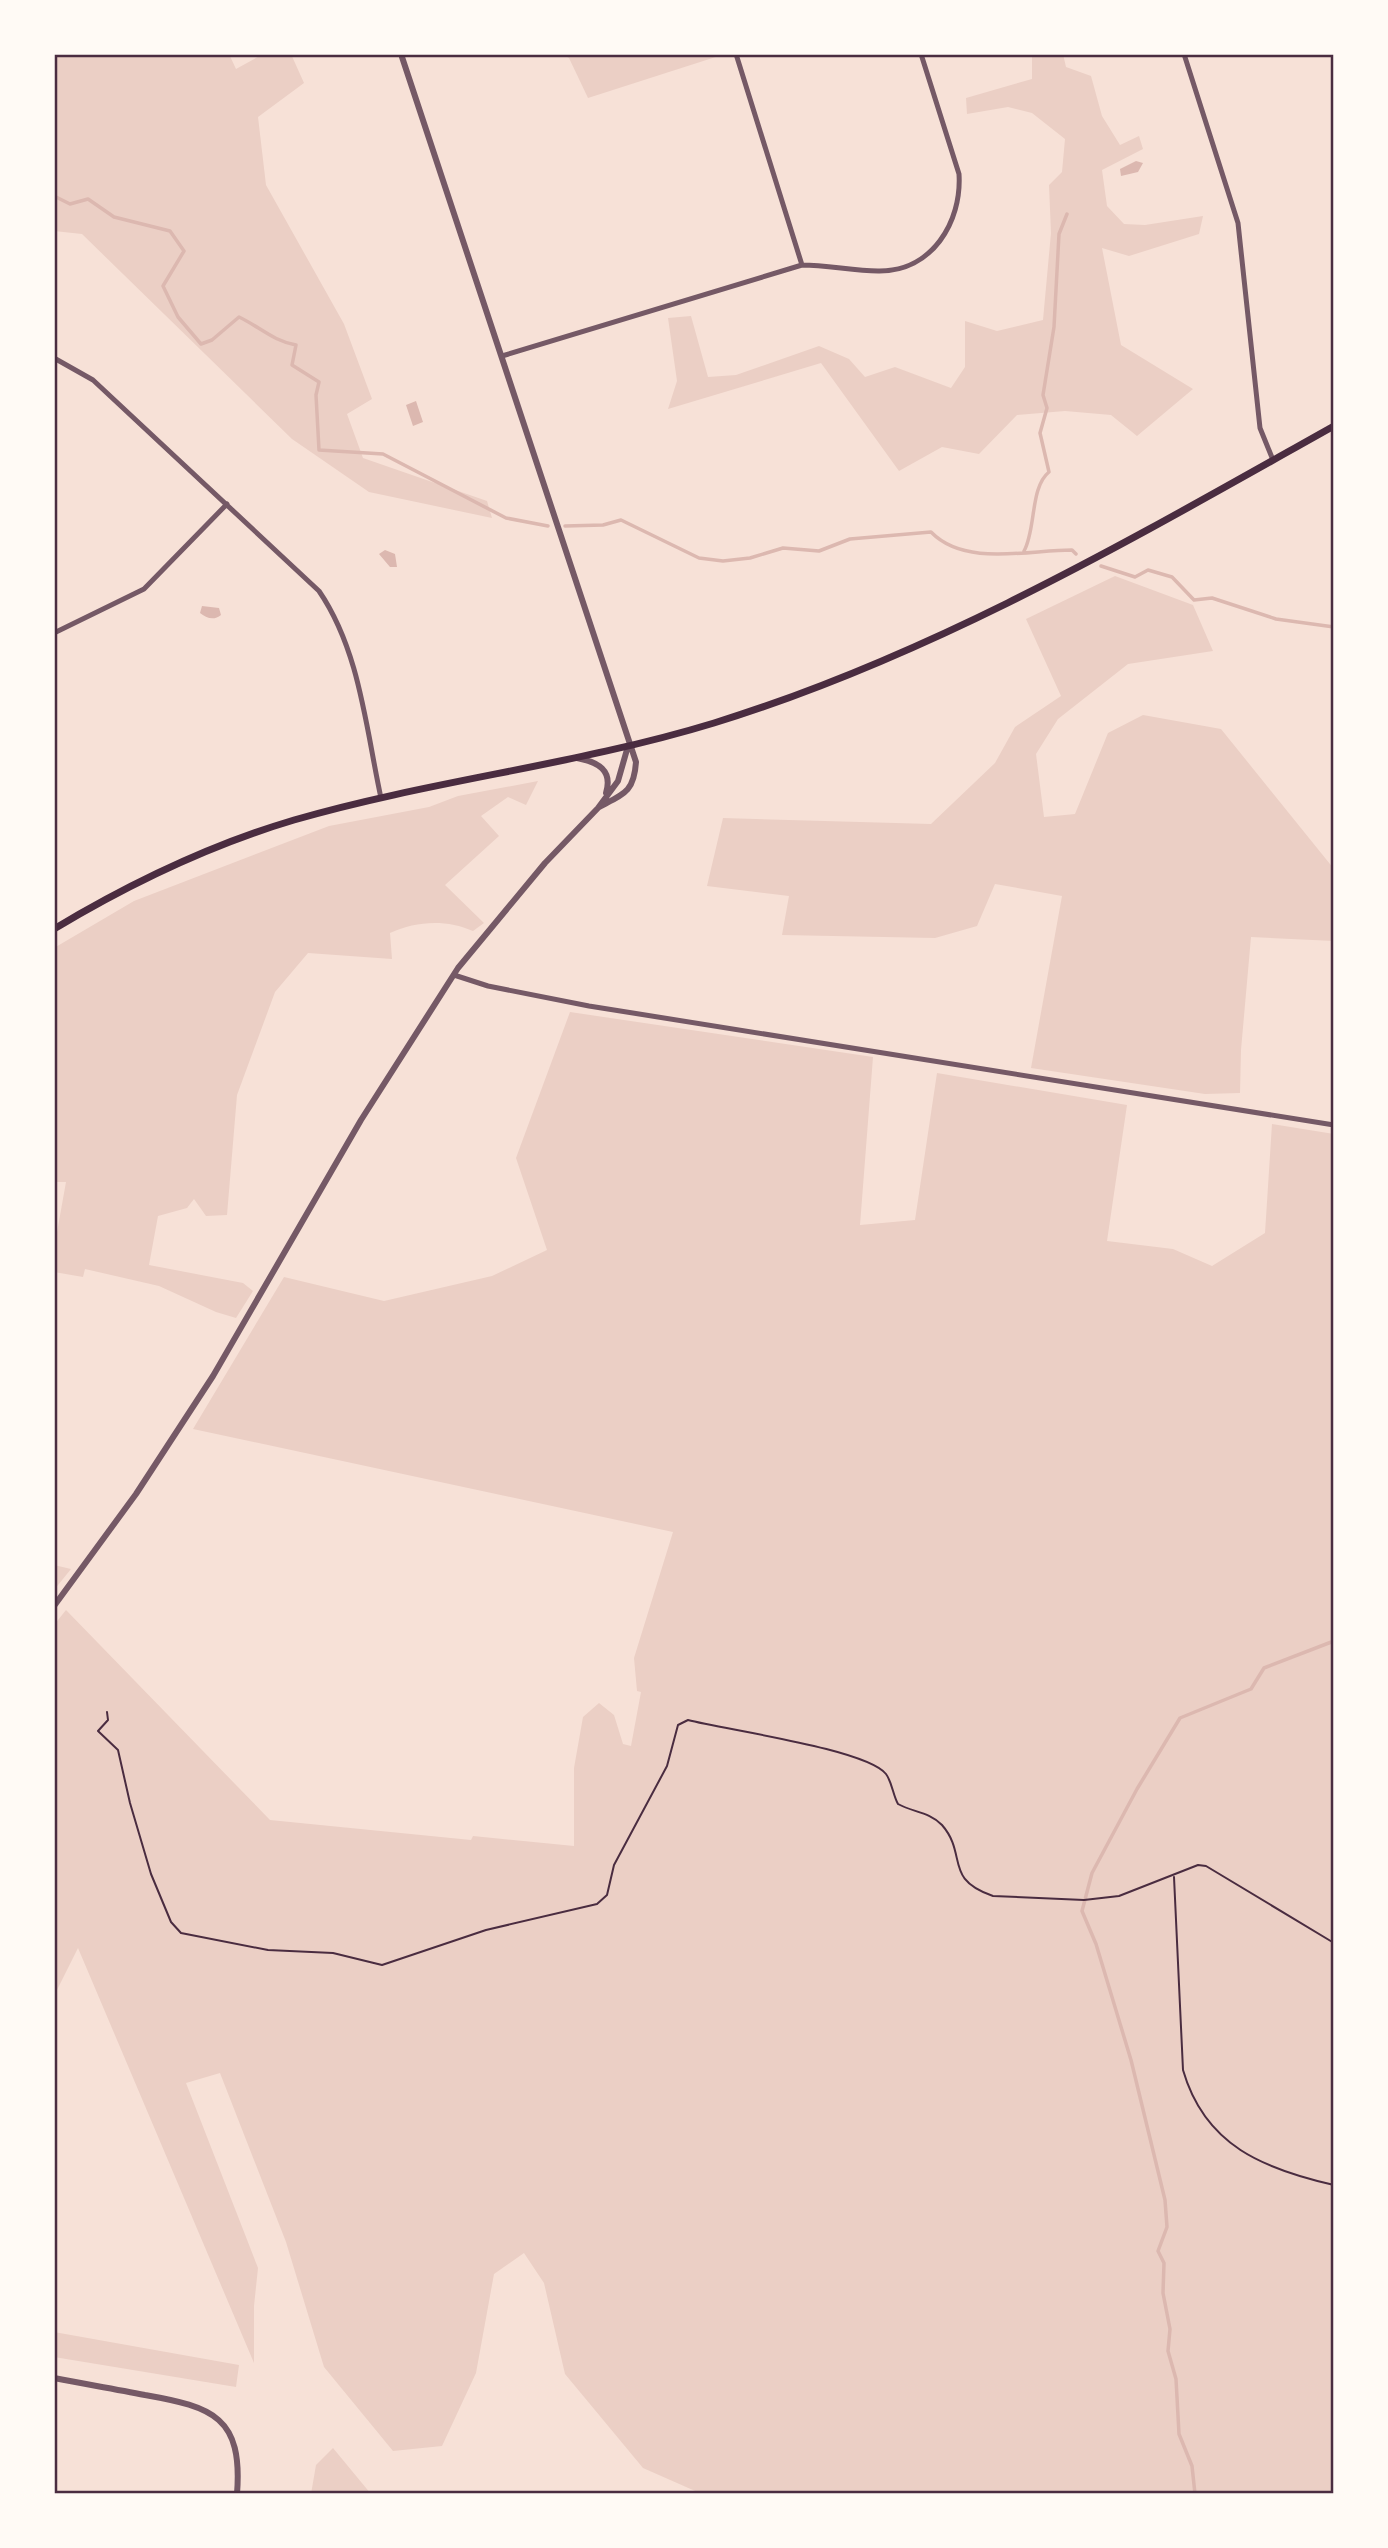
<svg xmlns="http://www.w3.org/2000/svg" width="1388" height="2548" viewBox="0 0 1388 2548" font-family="Ubuntu,sans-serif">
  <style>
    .green { fill: #ebcfc5 }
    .water { fill: #dcb8b0 }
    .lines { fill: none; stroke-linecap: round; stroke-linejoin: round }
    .stream { stroke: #dcb8b0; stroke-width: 3.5 }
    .path { stroke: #4a2c40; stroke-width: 2 }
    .minor { stroke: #755966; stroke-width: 5 }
    .tertiary { stroke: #755966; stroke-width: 6 }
    .secondary { stroke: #4a2c40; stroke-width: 7 }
    .neatline { fill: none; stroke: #4a2c40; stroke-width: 2.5 }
  </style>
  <rect width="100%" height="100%" fill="#f7e1d7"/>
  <!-- green -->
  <path class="green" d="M54,54H229L236,69L263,54H291L304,83L258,117L266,185L344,324L372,399L347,414L363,458L487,501L492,518L369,492L292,439L82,234L54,231Z
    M562,54H725L588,98L569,58Z
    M1032,54H1063L1066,67L1091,76L1102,116L1120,145L1139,136L1143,149L1102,170L1107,206L1124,224L1145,225L1203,216L1199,234L1129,256L1102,248L1121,345L1193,389L1137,436L1111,415L1065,411L1017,415L979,454L942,447L899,471L821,363L668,409L677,381L668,318L691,316L708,377L736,375L819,346L849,359L865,377L895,367L951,388L965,367V321L997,331L1043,320L1051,233L1049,185L1062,172L1065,139L1032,113L1008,107L967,114L966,98L1032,79Z
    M1115,576L1193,605L1213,651L1128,664L1058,719L1036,754L1044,817L1075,814L1108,733L1143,715L1221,729L1334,869V941L1251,937L1241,1050L1240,1093L1205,1094L1031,1068L1062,896L995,884L977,926L935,938L782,935L789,896L707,886L723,818L931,824L995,763L1015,727L1061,696L1026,619Z
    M538,781L526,805L508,797L481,816L499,836L445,885L484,923L473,931C446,919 416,921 390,933L392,959L308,953L275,992L237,1095L227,1215L206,1216L194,1199L187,1208L158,1216L149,1265L243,1283L253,1291L236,1318L216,1312L159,1286L85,1269L83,1277L54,1272V1249L66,1182H54V948L134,901L329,826L429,807L458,796Z
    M570,1012L873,1057L860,1225L915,1220L937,1073L1127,1105L1107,1241L1173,1249L1212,1266L1265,1233L1272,1124L1334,1134V2494H702L643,2468L565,2374L544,2283L524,2253L494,2274L476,2373L442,2446L393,2451L324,2367L286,2242L220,2073L186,2083L258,2268L254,2306V2363L78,1948L54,1996V1625L66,1610L270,1820L471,1840L473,1836L574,1846V1768L583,1717L599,1703L614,1715L623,1744L631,1746L641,1692L637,1691L634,1658L673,1532L193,1429L284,1277L384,1301L492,1276L547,1250L516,1158Z
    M54,1565L71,1569L54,1590Z
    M54,2332L239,2365L236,2387L54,2357Z
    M333,2448L371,2494H311L316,2465Z"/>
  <!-- water -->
  <path class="water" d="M1136,161L1143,163L1138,172L1121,176L1120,169Z
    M416,401L423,422L413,426L406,405Z
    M385,550L395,554L397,567H390L379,554Z
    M202,606L219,608L221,615C214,621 206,618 200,613Z"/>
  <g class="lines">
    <!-- stream -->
    <path class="stream" d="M54,196L70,204L88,199L114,217L170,231L184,251L163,286L178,317L201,344L212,340L239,317C260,327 273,341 296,345L292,365L319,382L316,395L319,450L383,454L506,518L548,526
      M565,526L603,525L621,520L699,558L723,561L750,558L783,548L819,551L850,539L931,532C965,567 1028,550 1072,550L1076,554
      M1024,551C1036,530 1030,487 1049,472L1040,433L1047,408L1043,395L1054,327L1059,234L1067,214
      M1101,566L1135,577L1148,570L1172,577L1194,600L1212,598L1276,619L1334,627
      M1195,2494L1192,2466L1179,2434L1176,2379L1168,2351L1170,2329L1163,2293L1164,2263L1158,2251L1167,2227L1165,2200L1131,2060L1096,1944L1082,1911L1092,1873L1137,1789L1180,1718L1251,1689L1264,1668L1334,1641"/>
    <!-- path -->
    <path class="path" d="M107,1712L108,1720L98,1731L118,1750L130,1803L151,1874L171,1922L181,1933L268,1950L333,1953L382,1965L486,1930L597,1904L607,1895L614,1865L667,1766L678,1725L688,1720C726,1730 866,1749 886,1774C892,1782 893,1795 898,1804C912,1812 930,1812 942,1825C968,1855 943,1879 993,1896L1084,1900L1119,1896L1198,1865L1206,1866L1334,1943
      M1174,1877L1183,2070C1205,2146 1264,2169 1334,2185"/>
    <!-- minor -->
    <path class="minor" d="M736,54L802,265
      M1184,54L1238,223L1260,428L1273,460
      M502,356L802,265C828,265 853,271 878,271C932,272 962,222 959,174L921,54
      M54,358L93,380L319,591C360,651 366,729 381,798
      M54,633L144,589L227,504
      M454,975L488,986L589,1006L1334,1125"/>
    <!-- tertiary -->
    <path class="tertiary" d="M401,54L636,762C634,792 624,794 599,807
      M577,758C598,762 613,770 606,793
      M54,1606L136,1494L213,1376L361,1120L458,968L545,863L598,808L618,781L628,746
      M54,2378C85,2384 115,2389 145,2395C213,2407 243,2417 237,2494"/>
    <!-- secondary -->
    <path class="secondary" d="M54,929C129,884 210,845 294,820C432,780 577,765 714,723C934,655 1134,538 1334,426"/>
  </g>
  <!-- border -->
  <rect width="1388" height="2548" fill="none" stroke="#fffaf5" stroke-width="112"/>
  <rect x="56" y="56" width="1276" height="2436" class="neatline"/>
</svg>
